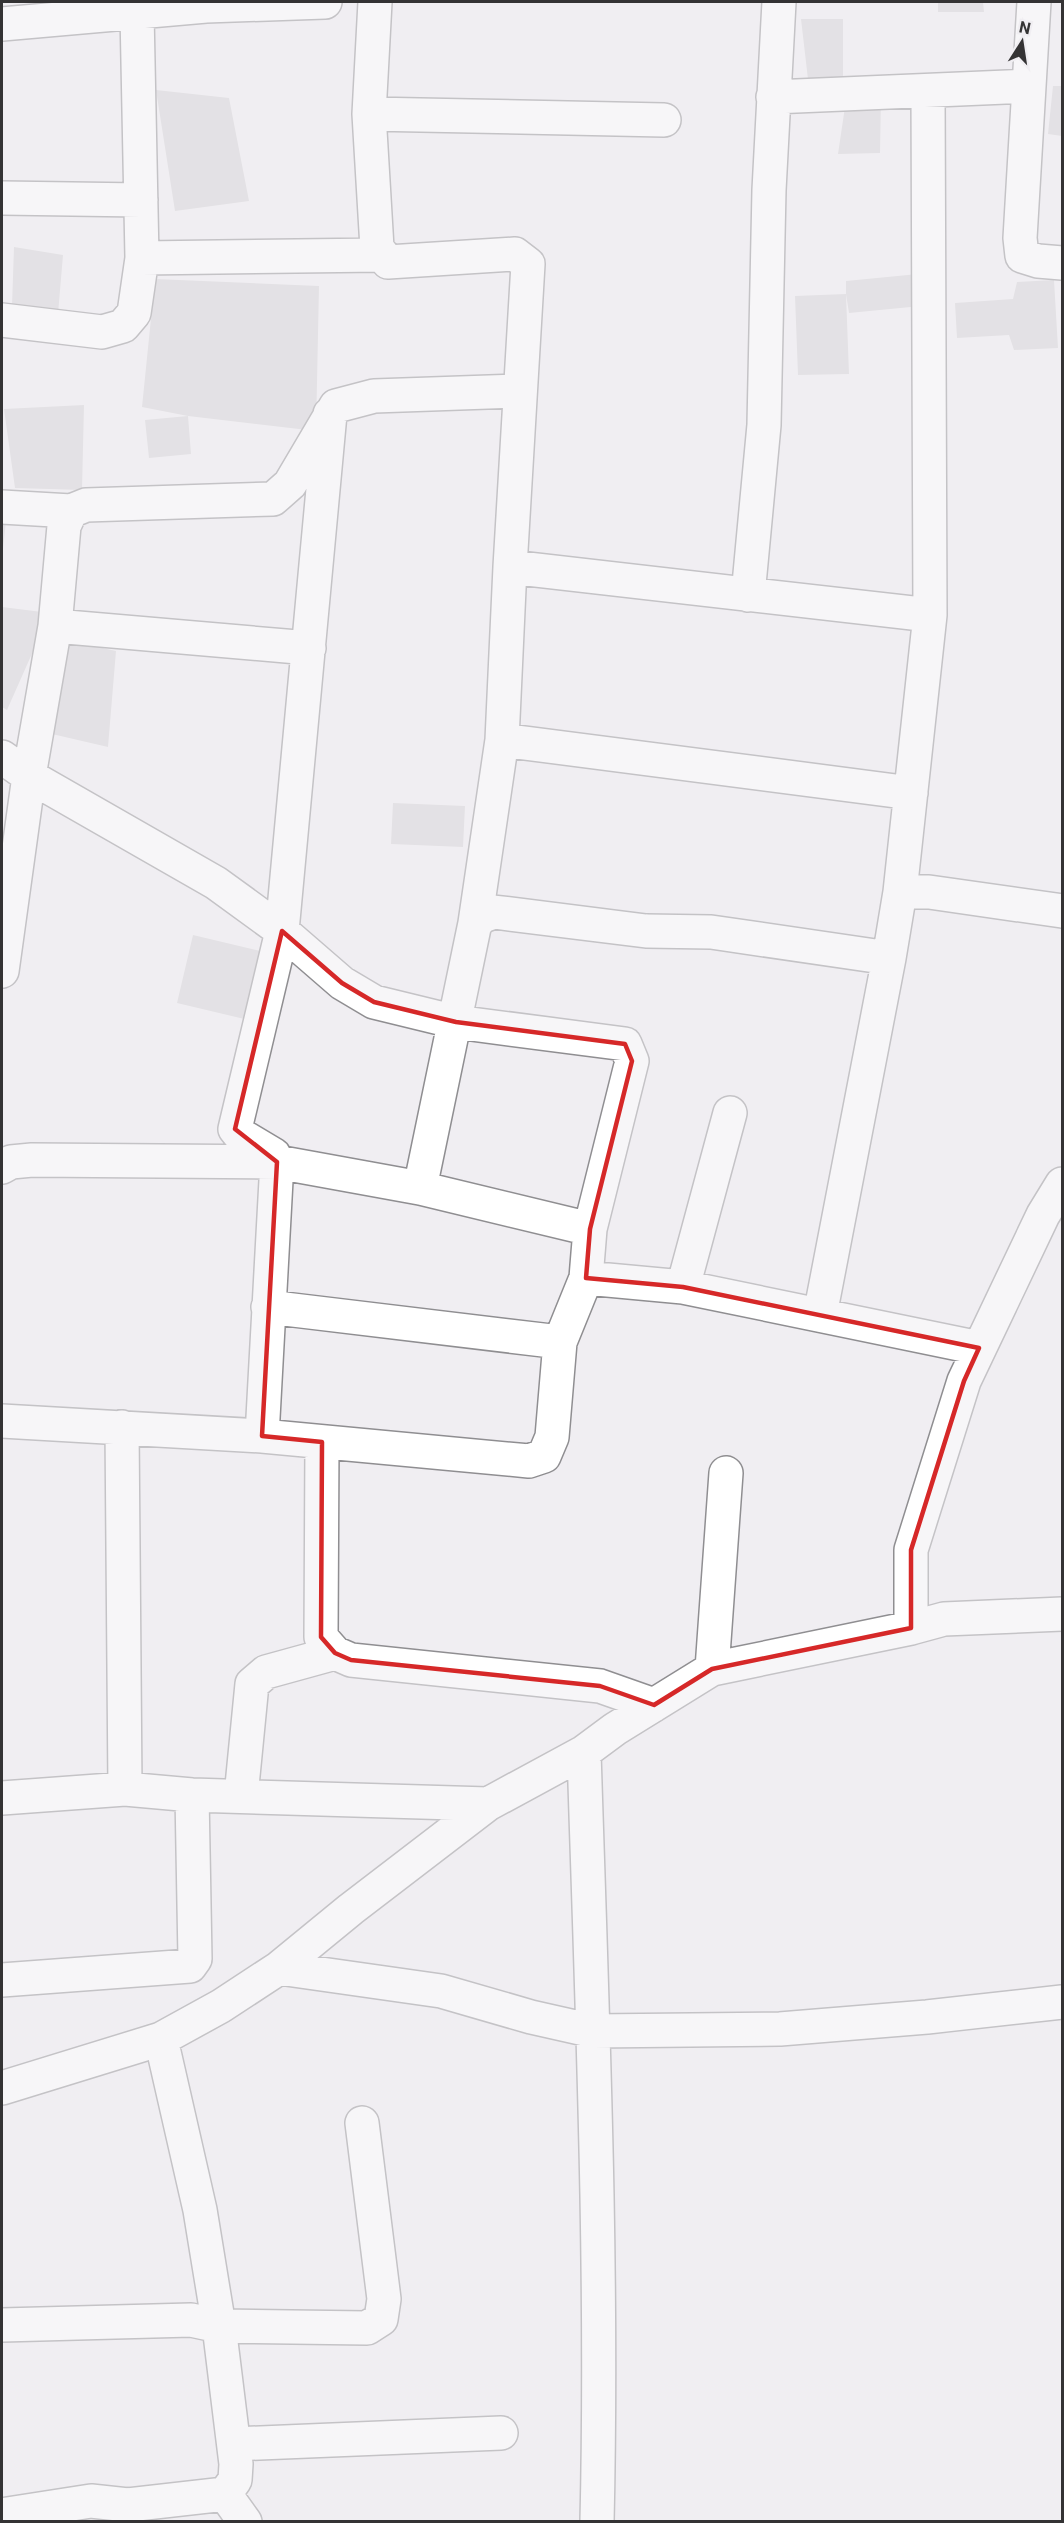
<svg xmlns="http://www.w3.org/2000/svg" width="1064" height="2523" viewBox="0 0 1064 2523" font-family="Roboto,sans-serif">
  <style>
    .building { fill: #d3d1d4 }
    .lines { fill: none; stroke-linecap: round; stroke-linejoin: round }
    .minor-casing { stroke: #8f8e91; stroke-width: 36 }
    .minor { stroke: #fff; stroke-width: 33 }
    .marked { fill: none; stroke: #d62828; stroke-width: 4.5; stroke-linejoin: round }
  </style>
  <rect width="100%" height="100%" fill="#f0eef2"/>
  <!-- building -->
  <path class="building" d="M938,2H983L984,12H938Z
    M801,19H843V89L809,88Z
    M1053,86H1062V136L1048,134Z
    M156,90L229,98L249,201L175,211Z
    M881,97L880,153L838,154L846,100Z
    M14,247L63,255L58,314L12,306Z
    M918,274L921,306L849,313L846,294L849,374L798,375L795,296L846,294V281Z
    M155,279L319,286L316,431L188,416L191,454L149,458L145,420L188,416L142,407Z
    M1054,280L1058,348L1014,350L1009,335L957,338L955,303L1013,299L1017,282Z
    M84,405L82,490L15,488L4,409Z
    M2,520L6,521L3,549H2Z
    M2,607L50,613L7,710L2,707Z
    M67,640L116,651L108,747L52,734Z
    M393,803L465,806L463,847L391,844Z
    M193,935L273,954L257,1022L177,1003Z"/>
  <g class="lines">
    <!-- minor casing -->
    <g class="minor-casing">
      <path id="minor" d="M375,2L369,114L377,248L388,262L515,254L528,264L510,567L502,740L475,923
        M1034,2L1020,238L1022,256L1038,261L1062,263
        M2,24L206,6L325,2
        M773,97L1029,86
        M369,114L664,120
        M2,198L141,200
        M142,258L381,255
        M2,320L102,332L123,326L134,313L142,258L137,13
        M2,507L71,511
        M510,567L930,615
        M748,595L764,425L769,190L779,2
        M55,626L309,648
        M502,740L911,793
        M2,757L29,776L216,883L282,931L342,983L374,1002L456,1022L625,1044L632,1061L590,1229L586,1278L560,1342L552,1437L544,1456L529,1461L262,1436L2,1421
        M900,892L930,615L928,92
        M2,971L29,776L55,626L64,526L71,511L86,505L273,499L290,484L336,406L374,396L520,391
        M2,1167L11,1162L32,1160L277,1162L420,1188L590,1229
        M420,1188L475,923L483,916L494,912L646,931L711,932L889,958L900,892H929L1062,911
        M586,1278L683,1287L979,1348
        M683,1287L730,1113
        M268,1307L560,1342
        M820,1315L889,958
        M122,1427L125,1789L192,1795L488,1804
        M262,1436L277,1162L274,1155L239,1134L235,1129L282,931L330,414
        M322,1442L321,1637L335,1653L351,1660L600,1686L654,1705
        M911,1628V1550L964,1381L1043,1215L1062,1184
        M712,1669L726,1473
        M584,1752C592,2008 603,2265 597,2522
        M241,1796L252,1684L266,1672L335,1653
        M2,1798L125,1789
        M279,1968L441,1991L531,2017L593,2031L780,2029L927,2017L1062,2002
        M2,1980L190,1966L195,1959L192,1795
        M2,2088L161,2039L221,2006L279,1968L351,1909L488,1804L584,1752L615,1729L712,1669L911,1628L944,1619L1062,1614
        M2,2325L191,2320L219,2326L200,2210L161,2039
        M234,2444L501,2433
        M225,2494L245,2522
        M2,2515L91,2501L128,2505L225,2494L235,2480L236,2464L219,2326L367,2328L381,2319L384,2299L362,2123"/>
    </g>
    <!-- minor -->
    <use href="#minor" class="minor"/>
  </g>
  <!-- marked area -->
  <path d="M0 0H1064V2523H0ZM282,931L342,983L374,1002L456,1022L625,1044L632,1061L590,1229L586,1278L683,1287L979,1348L964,1381L911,1550V1628L712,1669L654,1705L600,1686L351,1660L335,1653L321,1637L322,1442L262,1436L277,1162L235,1129Z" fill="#f0eef2" fill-opacity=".55" fill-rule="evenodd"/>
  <path class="marked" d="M282,931L342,983L374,1002L456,1022L625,1044L632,1061L590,1229L586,1278L683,1287L979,1348L964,1381L911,1550V1628L712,1669L654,1705L600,1686L351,1660L335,1653L321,1637L322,1442L262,1436L277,1162L235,1129Z"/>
  <!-- border -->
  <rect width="1064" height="2523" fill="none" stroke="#343334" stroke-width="6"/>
  <!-- north arrow -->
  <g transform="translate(1022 42) rotate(12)" stroke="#f0eef2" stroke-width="4.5" paint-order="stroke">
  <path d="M0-4.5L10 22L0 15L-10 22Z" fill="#343334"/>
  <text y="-9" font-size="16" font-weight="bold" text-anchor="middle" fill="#343334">N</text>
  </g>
</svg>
